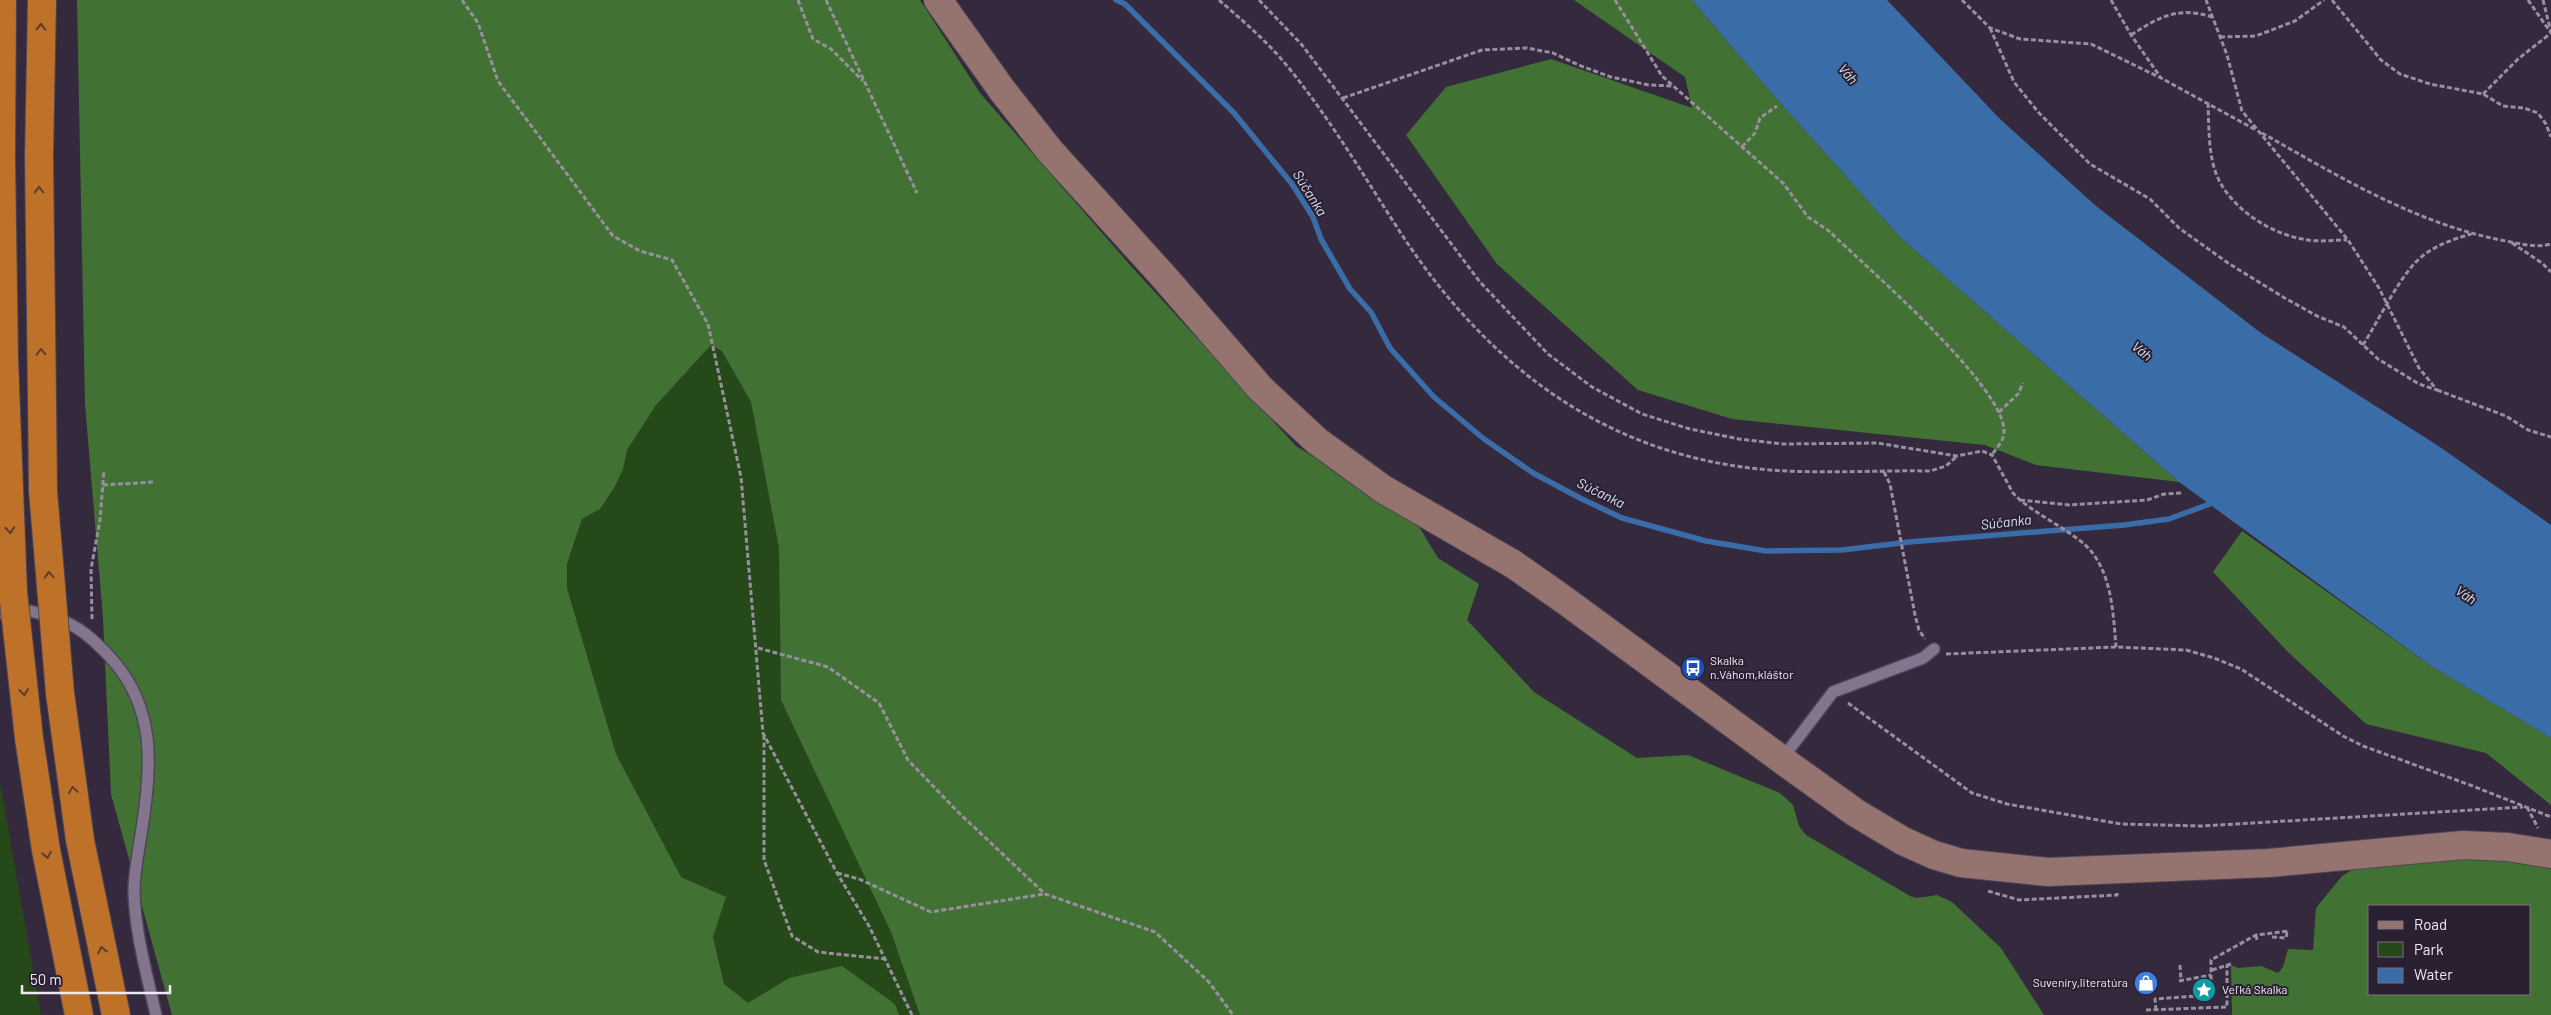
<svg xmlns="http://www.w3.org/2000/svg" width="2551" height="1015" viewBox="0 0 2551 1015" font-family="Barlow,sans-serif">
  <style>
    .green { fill: #26491a }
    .forest { fill: #427233; fill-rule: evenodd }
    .water { fill: #3a6da7 }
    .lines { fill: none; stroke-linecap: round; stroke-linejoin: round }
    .stream { stroke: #3a6da7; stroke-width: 5.5 }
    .lane-casing { stroke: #4f4556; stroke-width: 14 }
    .secondary-casing { stroke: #4f4556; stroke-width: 30 }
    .highway-casing { stroke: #4f4556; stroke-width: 30 }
    .path { stroke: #988f9f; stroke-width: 3; stroke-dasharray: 5 2.5; stroke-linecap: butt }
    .lane { stroke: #83758d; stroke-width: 11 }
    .secondary { stroke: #95746f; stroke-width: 28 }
    .highway { stroke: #be7229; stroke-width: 28 }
    .highway-bridge-casing { stroke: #4f4556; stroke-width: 30; stroke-linecap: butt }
    .highway-bridge { stroke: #be7229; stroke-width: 28 }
    .oneway { stroke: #5e3c2f }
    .labels { text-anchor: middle; stroke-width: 4; stroke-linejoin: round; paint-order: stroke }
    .poi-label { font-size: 12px; fill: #f0e9f6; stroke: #2b1f32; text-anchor: start }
    .water-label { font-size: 14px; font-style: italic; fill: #d5e3f3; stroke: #2b1f32 }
  </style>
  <rect width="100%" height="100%" fill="#35293d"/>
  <!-- green -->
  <path class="green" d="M711,345L722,351L751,402L779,548L781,700L891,932L920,1015H899L895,1003L789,978L748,1004L724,984L713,937L726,897L681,877L616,754L567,588V565L582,519L600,509L623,469L627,450L656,405Z
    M0,782L40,1009L41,1015H0Z"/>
  <!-- forest -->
  <path class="forest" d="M77,0H920L980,93L1130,265L1296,446L1415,520L1438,558L1479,584L1467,620L1534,692L1637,758L1688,755L1780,793L1793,805L1799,826L1806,835L1910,896L1917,898L1937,895L1952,902L2001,948L2044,1015H920L891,932L781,700L779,548L751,402L722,351L711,345L656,405L627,450L623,469L614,488L600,509L582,519L567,564V588L616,754L681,877L726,897L713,937L724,984L748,1003L789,978L842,966L895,1004L899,1015H172L111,794L103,618L85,404Z
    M1574,0H1692L1767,88L1900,237L2179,482L2036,465L1985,445L1732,419L1638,390L1497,264L1406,135L1446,87L1551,59L1692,108L1685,77Z
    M2242,531L2431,666L2551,738V805L2486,753L2366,724L2288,652L2213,572Z
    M2442,856L2551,862V1015H2232L2231,965L2238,968L2261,966L2278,973L2283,967L2288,949L2313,950L2316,908L2342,876L2352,870ZM2370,906H2530V994H2370Z"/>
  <!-- water -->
  <path class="water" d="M1692,0H1887L1999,118L2096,206L2261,333L2440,447L2551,525V738L2431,666L2179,482L1900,237L1767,88Z"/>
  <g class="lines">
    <!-- stream -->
    <path class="stream" d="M1116,0L1125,4L1234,113L1292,184L1313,217L1321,239L1350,289L1371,312L1390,348L1434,397L1484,439L1533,473L1580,498L1622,518L1706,541L1766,551L1842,550L1909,542L2124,525L2169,519L2215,502"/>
    <!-- lane casing -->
    <g class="lane-casing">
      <path id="lane" d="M0,613C16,605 39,613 55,618C78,625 94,640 110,657C156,707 152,766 142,828C139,849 134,871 134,892C135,933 147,975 156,1015
        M1782,759L1833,692L1923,658L1934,649"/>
    </g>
    <!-- secondary casing -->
    <g class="secondary-casing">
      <path id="secondary" d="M938,0L1002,90L1050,151L1164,277L1261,389L1317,441L1383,489L1513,564L1563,599L1789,765L1856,813L1903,841L1934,855L1961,863L2048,872L2269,863L2463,845L2508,847L2551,854"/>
    </g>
    <!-- highway casing -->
    <g class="highway-casing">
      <path id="highway" d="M2,0L1,157L4,359
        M42,0L39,157L42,401
        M60,693L80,840L116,1015
        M29,738L46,850L79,1015"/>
    </g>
    <!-- path -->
    <path class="path" d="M462,0L478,23L498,81L613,236L640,251L672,260L708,324L741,477L763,733L837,873L869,926L912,1015
      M798,0L813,39L831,49L863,81
      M826,0L917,193
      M1219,0C1243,21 1268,42 1288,67C1332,121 1366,180 1404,238C1492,370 1609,457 1770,470C1823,474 1877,470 1930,471L1946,466L1957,456
      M1259,0L1302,45L1480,282L1548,354L1592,387L1642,414L1690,429L1739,439L1783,444L1877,443L1957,456L1982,451L1992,455L2013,493L2020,500C2040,516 2063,527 2083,543C2112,568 2113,612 2116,647
      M1615,0L1662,76L1783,183L1808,217L1829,231C1865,266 2006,387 2004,432C2004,441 1996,448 1992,455
      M1962,0L1990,28L2020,39L2091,44L2161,78L2256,130
      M2111,0L2131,35L2161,78
      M2332,0L2381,60L2400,74L2430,84L2483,94L2503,106L2524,108L2538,113L2546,124L2551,137
      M2528,0L2551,33
      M2543,0L2551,32
      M1990,28L2014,82L2039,113L2090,164L2150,199L2179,228L2228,263L2283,297L2317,316L2344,327L2378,359L2419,384L2437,390L2419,368L2379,288L2348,240L2242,111L2227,55L2206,0
      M2131,35C2159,17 2178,6 2212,17
      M2220,37L2256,36L2295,21L2324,0
      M2483,94L2518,59L2551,33
      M1343,98L1482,50L1527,48L1553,53L1581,66L1611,77L1649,85L1673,86
      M2208,103C2209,126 2208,154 2217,176C2232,210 2272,235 2308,240C2320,242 2334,240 2347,240
      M2262,133C2338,176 2418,225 2506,241C2521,244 2536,248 2551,244
      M1742,147L1755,133L1760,118L1777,106
      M2512,243L2542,263L2551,272
      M2363,345C2378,321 2395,286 2413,265C2428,248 2450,240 2471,234
      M2437,390L2506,416L2528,430L2551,437
      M1999,412L2018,394L2023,383
      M1884,472L1890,484L1915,615L1919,630L1925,639
      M103,485L154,482
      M2020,500L2069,505L2147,500L2164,494L2181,493
      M92,619L91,569L100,520L104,470
      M758,648L828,667L879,703L908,760L958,812L1045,894L1155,932L1209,982L1233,1015
      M1946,654L2116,647L2186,650L2214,658L2241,669L2343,736L2363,746L2470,785L2551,817
      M1848,703L1972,793L2007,804L2121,824L2202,826L2523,807
      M764,735V860L792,936L818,952L885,959
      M2527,807L2538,828
      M837,873L859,879L931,912L1044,894
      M1988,891L2019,900L2117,895V891
      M2256,935L2257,940
      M2272,937L2286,938L2287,933H2289
      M2180,965L2181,980
      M2212,970L2231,964
      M2179,981L2211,975
      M2146,1010L2227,1007V965
      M2156,1010L2155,999L2211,995V960L2256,935L2289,931"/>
    <!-- lane -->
    <use href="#lane" class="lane"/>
    <!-- secondary -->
    <use href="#secondary" class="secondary"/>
    <!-- highway -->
    <use href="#highway" class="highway"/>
    <!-- highway-bridge casing -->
    <g class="highway-bridge-casing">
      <path id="highway-bridge" d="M4,359L13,592L29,738
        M42,401L43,491L60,693"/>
    </g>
    <!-- highway-bridge -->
    <use href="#highway-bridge" class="highway-bridge"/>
  </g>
  <!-- one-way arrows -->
  <defs><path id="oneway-chevron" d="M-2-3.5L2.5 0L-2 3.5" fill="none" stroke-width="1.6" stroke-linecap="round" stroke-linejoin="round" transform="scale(1.25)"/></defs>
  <g class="oneway">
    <use href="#oneway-chevron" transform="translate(41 27) rotate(-89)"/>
    <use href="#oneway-chevron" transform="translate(39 190) rotate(-91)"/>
    <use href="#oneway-chevron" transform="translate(41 352) rotate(-91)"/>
    <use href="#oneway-chevron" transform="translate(10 530) rotate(87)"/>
    <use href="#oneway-chevron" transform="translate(49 575) rotate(-94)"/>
    <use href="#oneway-chevron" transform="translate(24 692) rotate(84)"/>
    <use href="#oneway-chevron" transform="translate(73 790) rotate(-98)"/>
    <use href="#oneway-chevron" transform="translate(47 855) rotate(80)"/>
    <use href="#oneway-chevron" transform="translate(102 950) rotate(-102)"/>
  </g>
  <!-- icons -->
  <defs>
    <g id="bus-disc" transform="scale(1.25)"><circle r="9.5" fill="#1a4fb4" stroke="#2b1f32"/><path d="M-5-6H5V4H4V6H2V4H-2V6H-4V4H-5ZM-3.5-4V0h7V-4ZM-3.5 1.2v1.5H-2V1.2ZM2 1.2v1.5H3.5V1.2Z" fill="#fff"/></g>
    <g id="shop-disc" transform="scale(1.25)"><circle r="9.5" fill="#3f7fe0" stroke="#2b1f32"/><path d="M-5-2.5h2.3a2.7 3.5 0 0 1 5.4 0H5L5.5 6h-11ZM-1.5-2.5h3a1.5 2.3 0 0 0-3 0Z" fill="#fff"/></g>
    <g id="sight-disc" transform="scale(1.25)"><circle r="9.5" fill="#0f9aa8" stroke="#2b1f32"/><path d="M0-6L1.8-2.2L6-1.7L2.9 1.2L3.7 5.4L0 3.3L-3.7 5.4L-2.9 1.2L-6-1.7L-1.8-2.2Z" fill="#fff"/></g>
  </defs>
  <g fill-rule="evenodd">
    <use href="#bus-disc" x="1693" y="668"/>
    <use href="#shop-disc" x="2146" y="983"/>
    <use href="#sight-disc" x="2204" y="990"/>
  </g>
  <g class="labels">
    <!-- poi labels -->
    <g class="poi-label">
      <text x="1710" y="665">Skalka<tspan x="1710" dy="14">n.Váhom,kláštor</tspan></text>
      <text x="2128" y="987" text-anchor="end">Suveníry,literatúra</text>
      <text x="2222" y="994">Veľká Skalka</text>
    </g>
    <!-- water labels -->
    <g class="water-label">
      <text transform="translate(1848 74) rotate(50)" y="5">Váh</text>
      <text transform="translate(1310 193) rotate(58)" y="5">Súčanka</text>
      <text transform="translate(2142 351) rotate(40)" y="5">Váh</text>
      <text transform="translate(1601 493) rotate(26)" y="5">Súčanka</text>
      <text transform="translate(2006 522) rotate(-6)" y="5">Súčanka</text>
      <text transform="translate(2466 595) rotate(34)" y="5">Váh</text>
    </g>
  </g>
  <!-- legend -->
  <rect x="2368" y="905" width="162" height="90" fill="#2b1f32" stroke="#7a7080"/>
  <rect x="2378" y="921" width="25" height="8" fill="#95746f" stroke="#7a7080"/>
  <text x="2414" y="930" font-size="15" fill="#f0e9f6">Road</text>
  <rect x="2378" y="942" width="25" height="15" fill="#26491a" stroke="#7a7080"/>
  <text x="2414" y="955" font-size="15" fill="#f0e9f6">Park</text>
  <rect x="2378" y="968" width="25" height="15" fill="#3a6da7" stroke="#7a7080"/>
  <text x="2414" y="980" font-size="15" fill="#f0e9f6">Water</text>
  <!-- scale -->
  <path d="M22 985v8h148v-8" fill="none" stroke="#f0e9f6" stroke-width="2.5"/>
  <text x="30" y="985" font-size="15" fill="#f0e9f6" stroke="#2b1f32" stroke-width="4" paint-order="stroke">50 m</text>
</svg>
